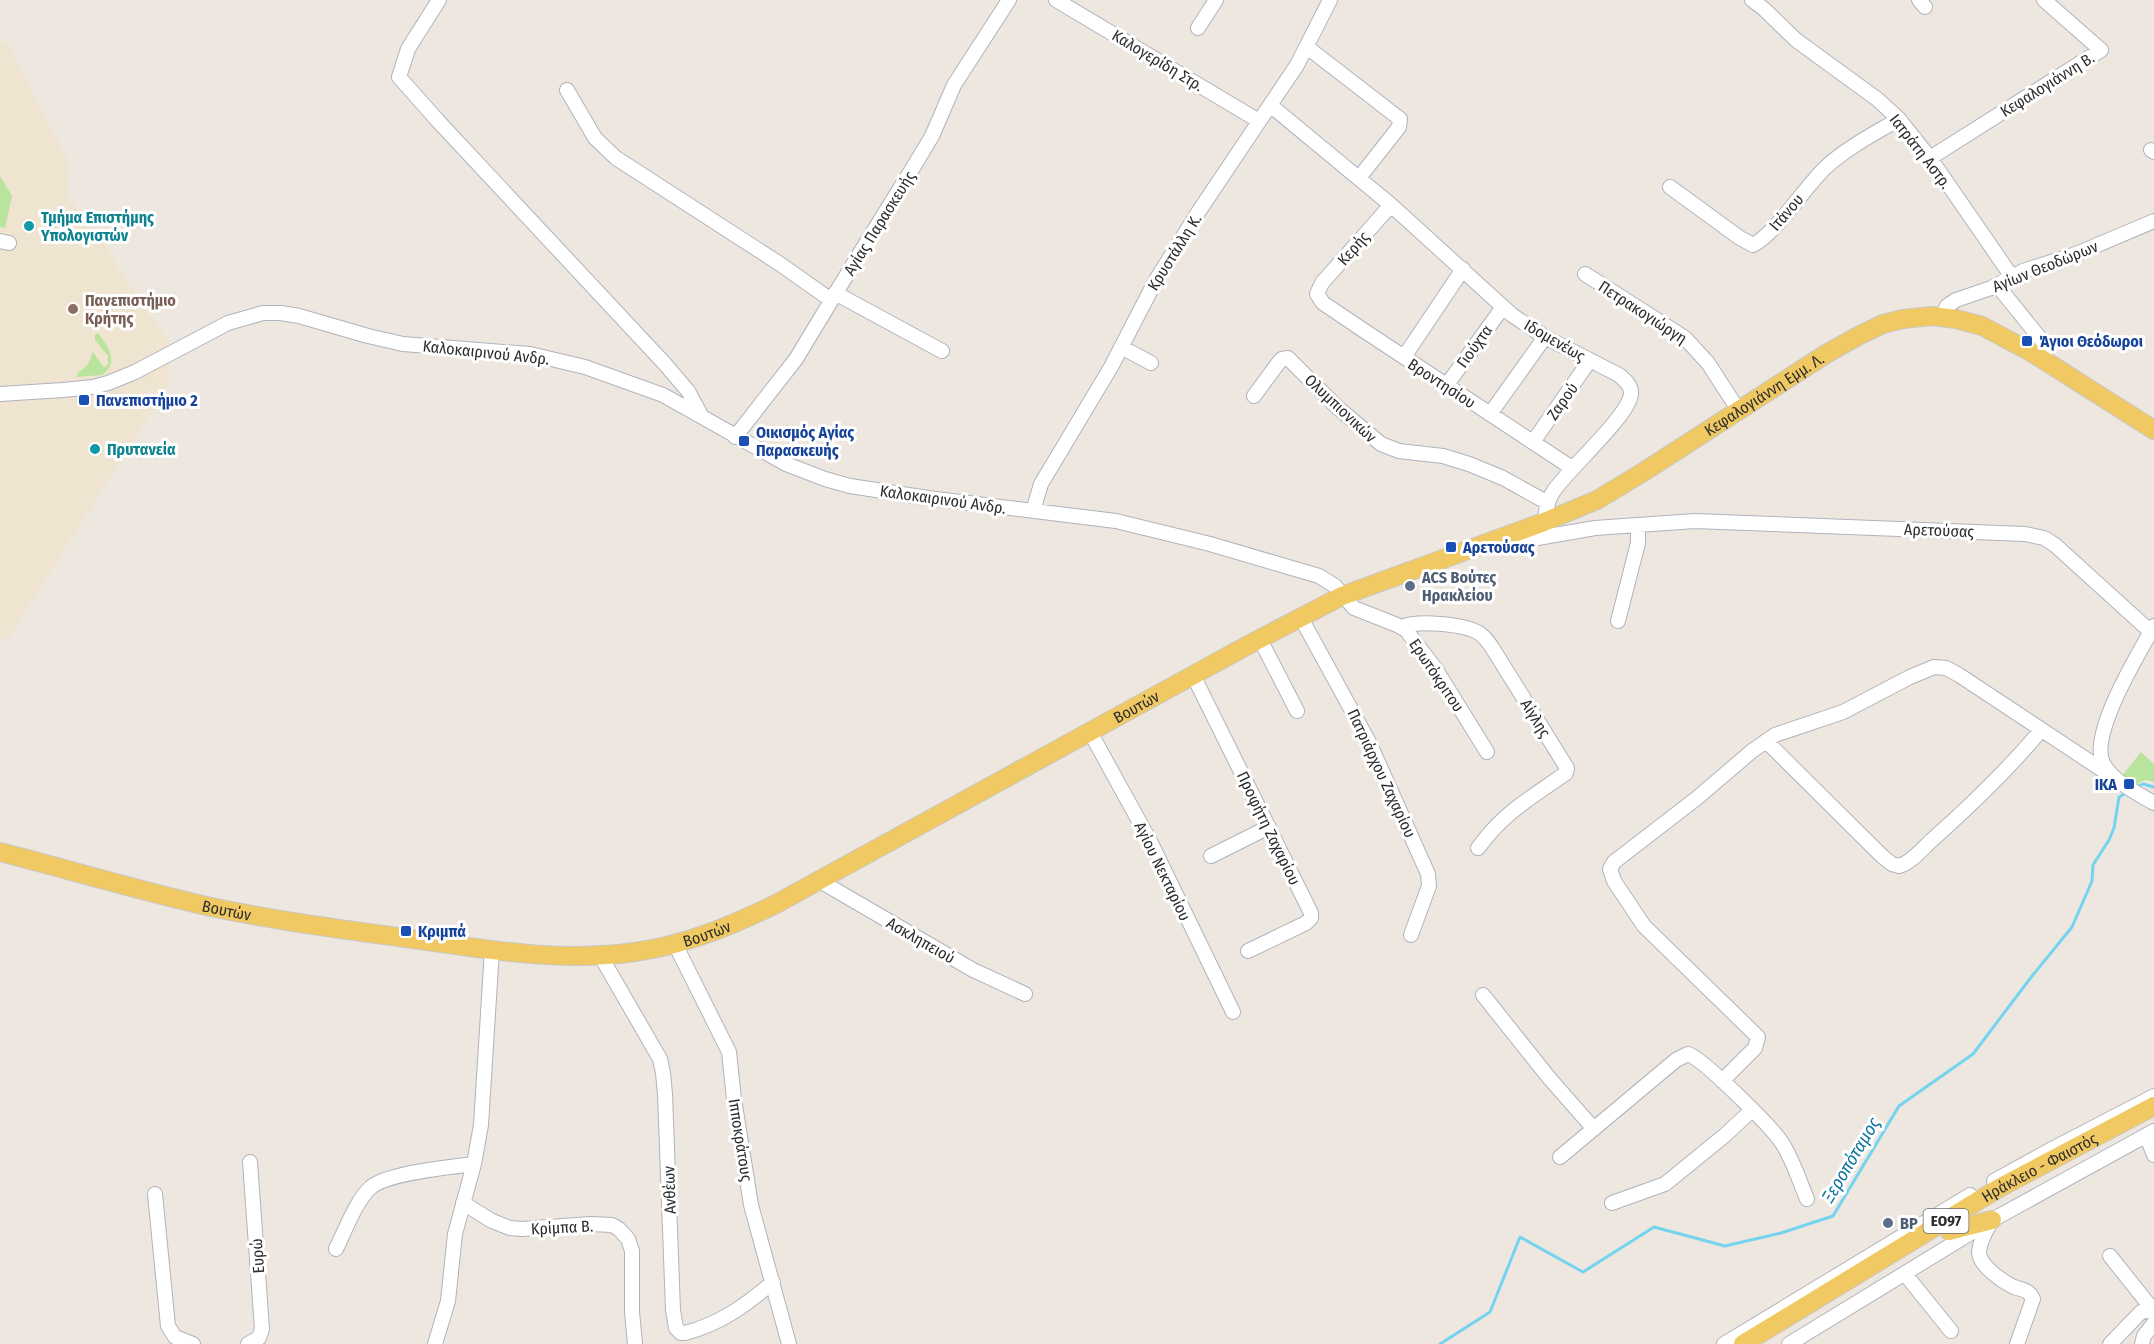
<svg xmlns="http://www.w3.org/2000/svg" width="2154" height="1344" viewBox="0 0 2154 1344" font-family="'Fira Sans Condensed',sans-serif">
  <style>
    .education { fill: #efe4cf }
    .green { fill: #b8e49d }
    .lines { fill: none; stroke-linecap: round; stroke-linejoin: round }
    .stream { stroke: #74d4ef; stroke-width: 3 }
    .minor-casing { stroke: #b0b3bd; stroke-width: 16 }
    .major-casing { stroke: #c8c8c8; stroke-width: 20 }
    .minor { stroke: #fff; stroke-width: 14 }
    .major { stroke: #f1c962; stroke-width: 18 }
    .culture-dot { fill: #0f9aa8; stroke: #fff; stroke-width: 2 }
    .education-dot { fill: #8d6e63; stroke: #fff; stroke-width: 2 }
    .transit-dot { fill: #1a4fb4; stroke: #fff; stroke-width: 2 }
    .service-dot { fill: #5c6f8a; stroke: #fff; stroke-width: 2 }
    .labels { text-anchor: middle; stroke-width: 6; stroke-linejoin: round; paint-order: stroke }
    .shield { fill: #fff; stroke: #6c6c6c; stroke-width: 1.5 }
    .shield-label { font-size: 15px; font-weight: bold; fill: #2d2d2d }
    .street-label { font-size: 16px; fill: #2d2d2d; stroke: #fff }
    .culture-label { font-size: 16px; font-weight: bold; fill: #0d838f; stroke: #fff; text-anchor: start }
    .education-label { font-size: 16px; font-weight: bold; fill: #785e54; stroke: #fff; text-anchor: start }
    .transit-label { font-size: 16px; font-weight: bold; fill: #164399; stroke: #fff; text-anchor: start }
    .service-label { font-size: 16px; font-weight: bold; fill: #4e5e75; stroke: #fff; text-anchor: start }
    .water-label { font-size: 18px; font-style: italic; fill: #0e74a0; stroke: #fff }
  </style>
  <rect width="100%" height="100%" fill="#eee7e0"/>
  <!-- education -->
  <path class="education" d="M0,41L6,42L67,158L68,196L110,251L120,272L172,346L166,389L7,640L0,637Z"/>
  <!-- green -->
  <path class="green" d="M0,176L12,196L5,228L0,227Z
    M98,333C108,347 120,362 102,375L77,377L78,372C88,367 90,361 93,352L104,368L109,363L107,359L109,357L95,340V335Z
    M2141,752L2154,764V782L2145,780L2132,786L2122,776Z"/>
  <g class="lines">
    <!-- stream -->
    <path class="stream" d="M2137,787L2143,784L2154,787
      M1440,1344L1490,1312L1520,1237L1583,1272L1654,1227L1725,1246L1781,1233L1833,1216L1899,1106L1973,1054L2032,976L2072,927L2092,881L2093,865L2109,840L2114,828L2119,797L2126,793"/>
    <!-- minor casing -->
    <g class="minor-casing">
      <path id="minor" d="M439,0L408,49L399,77L438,121L664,363L688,391L702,417
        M1056,0L1259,121
        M1752,0L1764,9L1796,40L1877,99L1899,119L1930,158L2012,277
        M1919,0L1925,7
        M1198,28L1216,0
        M1307,47L1400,119L1399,127L1359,178
        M567,90L595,138L616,158L780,264L831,300
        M1270,105L1391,205L1512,315L1545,337L1619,375C1625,380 1632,386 1631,394C1629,416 1568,469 1553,492C1547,501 1546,512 1544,522
        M2151,150L2154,152
        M1930,158L2101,50L2044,0
        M1670,187L1740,238L1753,245C1775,234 1805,187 1825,168C1846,148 1874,134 1899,119
        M1391,205L1322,283L1317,294L1323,303L1360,328L1572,468
        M0,241L9,243
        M1585,274L1685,338L1708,363L1739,411
        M1997,285L2043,342L2045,348V361
        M835,293L942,351
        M1942,317L1947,306L1956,300L1991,288L2023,271L2076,254L2154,221
        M1121,347L1151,363
        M1404,357L1463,269
        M1446,386L1503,307
        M0,394L63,390L93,387L108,383L135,372L228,323L263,313H281L299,316L368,336L403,344L530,354L585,367L663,395L786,464L825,479L850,486L928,498L1116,521L1210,544L1319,576L1335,586L1354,608L1397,625L1406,630L1435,668L1487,752
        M1254,396L1279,362L1282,359L1288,358L1338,408L1381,444L1399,451L1443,456L1469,464L1503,478L1548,503
        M1490,414L1545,337
        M735,437L796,359L860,253L914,166L932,136L954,85L1009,0
        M1533,442L1590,360
        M1033,511L1041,484L1111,367L1156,280L1199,211L1297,65L1330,0
        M1515,533L1520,539L1526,540L1595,528L1695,521L2025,534L2044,538L2055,545L2151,632
        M1301,618L1369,742L1428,874L1429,886L1411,935
        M1618,621L1638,543V525
        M2154,626C2139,653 2089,734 2103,763C2112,781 2137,793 2154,803
        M1402,627C1417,620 1462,624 1477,632C1484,635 1489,643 1493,649L1567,768L1566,773C1531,798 1504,812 1478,848
        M1260,639L1297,711
        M1193,675L1311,913V918L1306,923L1248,951
        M1090,732L1150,841L1233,1012
        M1766,741L1883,857L1892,864L1899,866C1911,863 1922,849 1932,840C1970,806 2008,770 2041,730
        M1211,856L1269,827
        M820,881L973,970L1025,994
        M675,944L729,1052L734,1099L751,1205L789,1344
        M600,955L660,1059L663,1073L665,1094L673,1310L676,1328L681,1333H685C720,1324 746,1305 773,1282
        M1483,995L1550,1079L1594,1129
        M1722,1081L1755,1048L1758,1037L1644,926L1614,881L1610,869L1614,862L1697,798L1752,751L1775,735L1843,712L1910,677L1934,667L1946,668L1959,675L2113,777
        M2146,1135L2154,1155
        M1560,1157L1676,1060L1688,1054C1703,1059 1772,1127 1782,1143C1793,1160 1799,1180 1807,1199
        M1994,1181L2054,1148L2154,1096
        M155,1194L168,1326L175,1337L193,1344
        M463,1203L492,1221L510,1228L522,1229L591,1224L612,1225L619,1229L628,1239L632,1251V1312L635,1344
        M1612,1203L1665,1184L1724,1136L1752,1110
        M1992,1220C1987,1229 1980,1240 1979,1251C1978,1265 2003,1282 2014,1287C2023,1290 2029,1290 2033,1299L2017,1344
        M336,1249C345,1231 356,1201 370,1188C386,1173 451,1167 474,1164
        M2110,1256L2153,1310
        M1905,1274L1951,1331
        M248,1344L259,1338L262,1329L250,1162
        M435,1344L448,1301L455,1234L474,1164L481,1125L492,950
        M1724,1344L1970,1195
        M1789,1344L1992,1220L2154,1131
        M2110,1344L2141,1312L2154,1310
        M2142,1344L2144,1336L2154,1323"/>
    </g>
    <!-- major casing -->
    <g class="major-casing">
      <g id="major">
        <path id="s1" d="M0,852C70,870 140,891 211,907C282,922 355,931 427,941C496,951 565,962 635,952C685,945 731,926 776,904L1250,644L1342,596L1544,522L1597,500L1645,471L1826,354L1858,336L1883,324L1903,319L1932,316L1956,319L1982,326L2031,352L2154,430"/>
        <path d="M1949,1231L1992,1220"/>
        <path id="s2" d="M1743,1344L1999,1188L2154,1106"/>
      </g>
    </g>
    <!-- minor -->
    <use href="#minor" class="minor"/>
    <!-- major -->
    <use href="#major" class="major"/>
  </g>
  <!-- markers -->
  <g class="culture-dot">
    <circle cx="29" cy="226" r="6"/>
    <circle cx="95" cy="449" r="6"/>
  </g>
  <circle class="education-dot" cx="73" cy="309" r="6"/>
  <g class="transit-dot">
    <rect x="2021" y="335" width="12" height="12" rx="3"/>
    <rect x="78" y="394" width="12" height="12" rx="3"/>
    <rect x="738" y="435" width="12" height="12" rx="3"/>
    <rect x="1445" y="541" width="12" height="12" rx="3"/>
    <rect x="2123" y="778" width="12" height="12" rx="3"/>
    <rect x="400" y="925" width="12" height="12" rx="3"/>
  </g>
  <g class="service-dot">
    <circle cx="1410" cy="586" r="6"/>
    <circle cx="1888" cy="1223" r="6"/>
  </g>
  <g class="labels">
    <!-- shield labels -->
    <rect class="shield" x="1923.5" y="1209" width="45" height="24" rx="4.5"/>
    <g class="shield-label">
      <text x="1946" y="1226">ΕΟ97</text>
    </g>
    <!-- street labels -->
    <g class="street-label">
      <text transform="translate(1158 60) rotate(31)" y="6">Καλογερίδη Στρ.</text>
      <text transform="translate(2047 84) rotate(-32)" y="6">Κεφαλογιάννη Β.</text>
      <text transform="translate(1921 151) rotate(52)" y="6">Ιατράτη Αστρ.</text>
      <text transform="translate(1786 212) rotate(-49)" y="6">Ιτάνου</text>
      <text transform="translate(879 223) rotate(-58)" y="6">Αγίας Παρασκευής</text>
      <text transform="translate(1353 248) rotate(-49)" y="6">Κερής</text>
      <text transform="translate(1174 252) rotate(-58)" y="6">Κρυστάλλη Κ.</text>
      <text transform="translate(2045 266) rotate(-22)" y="6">Αγίων Θεοδώρων</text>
      <text transform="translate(1643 312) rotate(33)" y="6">Πετρακογιώργη</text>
      <text transform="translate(1555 340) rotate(30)" y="6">Ιδομενέως</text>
      <text transform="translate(1474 346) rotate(-54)" y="6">Γιούχτα</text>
      <text transform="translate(486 352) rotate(6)" y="6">Καλοκαιρινού Ανδρ.</text>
      <text transform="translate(1442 383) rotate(33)" y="6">Βροντησίου</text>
      <text dy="6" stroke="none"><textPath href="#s1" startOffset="1910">Κεφαλογιάννη Εμμ. Λ.</textPath></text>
      <text transform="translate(1562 401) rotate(-55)" y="6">Ζαρού</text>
      <text transform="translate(1341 408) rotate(43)" y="6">Ολυμπιονικών</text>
      <text transform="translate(943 499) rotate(8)" y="6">Καλοκαιρινού Ανδρ.</text>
      <text transform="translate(1939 530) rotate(2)" y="6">Αρετούσας</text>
      <text transform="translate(1437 675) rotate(56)" y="6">Ερωτόκριτου</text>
      <text dy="6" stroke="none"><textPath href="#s1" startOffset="1206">Βουτών</textPath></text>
      <text transform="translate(1536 718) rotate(58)" y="6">Αίγλης</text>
      <text transform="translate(1382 773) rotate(65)" y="6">Πατριάρχου Ζαχαρίου</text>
      <text transform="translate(1269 828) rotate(64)" y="6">Προφήτη Ζαχαρίου</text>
      <text transform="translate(1163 871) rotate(64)" y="6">Αγίου Νεκταρίου</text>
      <text dy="6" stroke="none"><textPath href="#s1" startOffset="234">Βουτών</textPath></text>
      <text dy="6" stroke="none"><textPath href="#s1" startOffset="720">Βουτών</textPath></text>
      <text transform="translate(921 940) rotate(30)" y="6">Ασκληπειού</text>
      <text transform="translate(741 1140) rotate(81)" y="6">Ιπποκράτους</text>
      <text dy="6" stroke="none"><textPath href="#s2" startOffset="345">Ηράκλειο - Φαιστός</textPath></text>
      <text transform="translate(669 1190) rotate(-92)" y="6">Ανθέων</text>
      <text transform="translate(562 1227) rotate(-3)" y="6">Κρίμπα Β.</text>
      <text transform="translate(257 1256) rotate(-94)" y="6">Ευρώ</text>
    </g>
    <!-- culture labels -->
    <g class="culture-label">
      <text x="41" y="223">Τμήμα Επιστήμης<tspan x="41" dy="18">Υπολογιστών</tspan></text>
      <text x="107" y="455">Πρυτανεία</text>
    </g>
    <!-- education labels -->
    <g class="education-label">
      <text x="85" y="306">Πανεπιστήμιο<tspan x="85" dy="18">Κρήτης</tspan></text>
    </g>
    <!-- transit labels -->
    <g class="transit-label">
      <text x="2039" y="347">Άγιοι Θεόδωροι</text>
      <text x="96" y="406">Πανεπιστήμιο 2</text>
      <text x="756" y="438">Οικισμός Αγίας<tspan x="756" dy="18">Παρασκευής</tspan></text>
      <text x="1463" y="553">Αρετούσας</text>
      <text x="2117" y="790" text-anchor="end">IKA</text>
      <text x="418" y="937">Κριμπά</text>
    </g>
    <!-- service labels -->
    <g class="service-label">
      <text x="1422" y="583">ACS Βούτες<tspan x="1422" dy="18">Ηρακλείου</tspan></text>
      <text x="1900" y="1229">BP</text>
    </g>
    <!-- water labels -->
    <g class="water-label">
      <text transform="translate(1851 1160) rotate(-59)" y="6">Ξεροπόταμος</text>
    </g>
  </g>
</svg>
